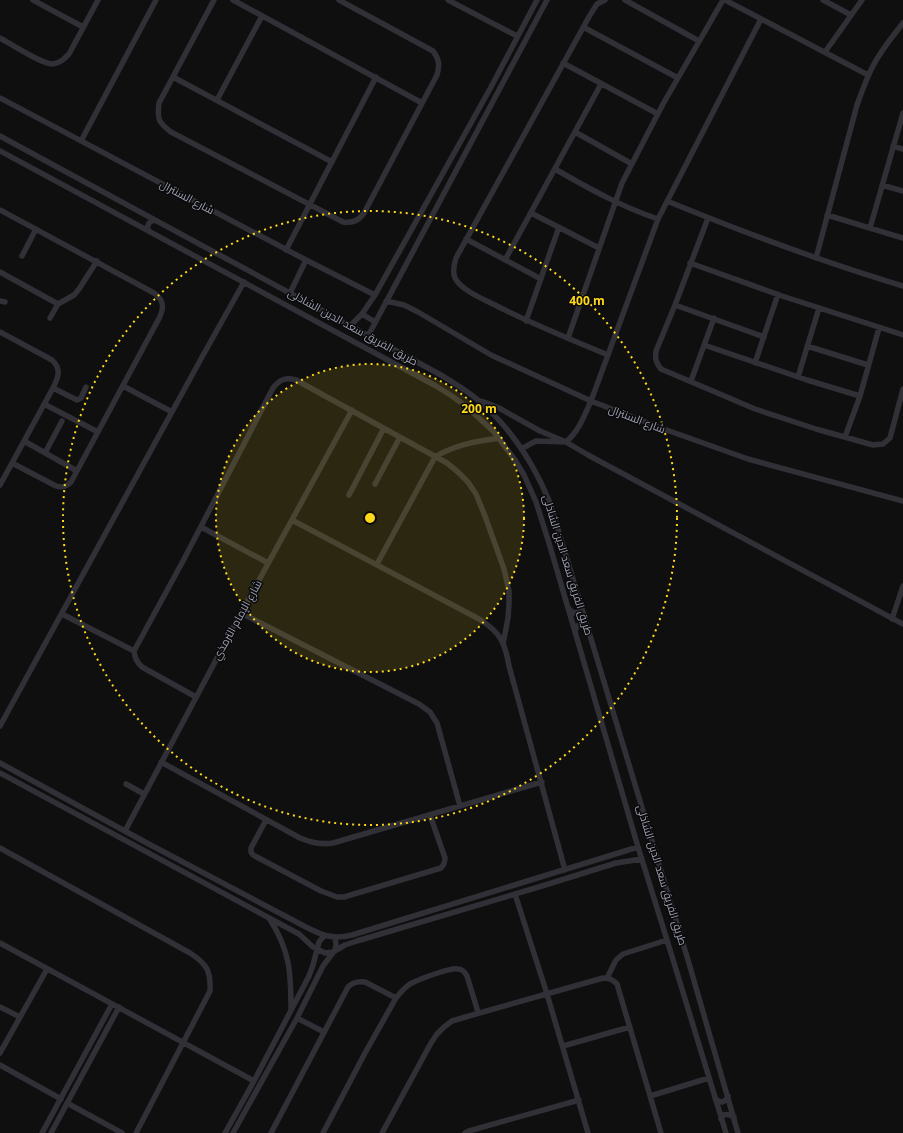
<svg xmlns="http://www.w3.org/2000/svg" width="903" height="1133" viewBox="0 0 903 1133" font-family="'Open Sans',Cairo,sans-serif">
  <style>
    .lines { fill: none; stroke-linecap: round; stroke-linejoin: round }
    .minor { stroke: #303036; stroke-width: 5.5 }
    .ring { fill: none; stroke: #ffd818; stroke-width: 2; stroke-dasharray: 2 4 }
    .labels { text-anchor: middle; stroke-width: 3; stroke-linejoin: round; paint-order: stroke }
    .street-label { font-size: 11px; fill: #9ea1b3; stroke: #0a0a0b }
    .centre { fill: #ffd818; stroke: #0a0a0b; stroke-width: 2 }
    .ring-label { font-size: 12px; text-anchor: middle; font-weight: bold; fill: #ffd818; stroke: #0a0a0b; stroke-width: 3; stroke-linejoin: round; paint-order: stroke }
  </style>
  <rect width="100%" height="100%" fill="#0f0f10"/>
  <g class="lines">
    <!-- minor -->
    <path class="minor" d="M33,0L83,27
      M214,0L159,103C157,119 158,122 171,132L343,222C353,223 358,221 364,213L437,75C440,65 439,59 433,51L339,0
      M233,0L422,103
      M448,0L517,36
      M605,0L597,4L590,15L456,258C454,264 452,271 455,278C461,290 483,299 495,305C532,324 570,339 608,355
      M625,0L699,41
      M725,0L868,75
      M823,0L851,15
      M583,27L678,78
      M0,38C11,44 43,65 53,64C60,63 64,59 69,54L98,0
      M825,52L862,0
      M563,63L658,114
      M173,77L332,162
      M0,98L306,260L375,295
      M217,100L262,16
      M575,132L632,164
      M0,136L441,375C454,383 468,391 479,401C511,428 534,464 550,503L688,960L738,1133
      M81,141L156,0
      M893,146L903,149
      M0,151L436,386L452,396L467,407L494,432L515,460L524,475L536,502L549,543L638,847L667,940L726,1133
      M555,169C588,188 622,207 658,219
      M882,185L903,191
      M667,201C745,233 823,262 903,286
      M0,210L154,293C167,302 163,312 156,324L71,482C66,487 62,488 56,486L12,463
      M531,213L599,248
      M827,215L903,238
      M708,218L675,305L656,351C655,359 656,363 661,369L755,409L816,429L873,445L883,444L890,438L903,389
      M870,228L903,113
      M150,232L147,228L149,223L153,220L156,221
      M466,239L541,279
      M286,250L376,77
      M22,256L36,229
      M816,258L857,105C862,91 867,77 874,64C882,49 893,36 903,23
      M505,260L601,84
      M690,263L782,296L903,335
      M0,272L58,304
      M290,293L306,260
      M0,301L5,302
      M386,301L404,305L418,312L491,355L591,401L661,428L748,459L903,501
      M675,305L764,337
      M362,314L375,322
      M50,318L58,304L74,295L79,289L97,261
      M526,321L559,227
      M350,326L362,314L375,295L491,87L537,0
      M0,332L52,360C62,369 58,378 53,388L0,485
      M368,336L547,0
      M568,338L622,183L663,104L723,0
      M704,345L807,380L860,396
      M807,346L868,365
      M755,363L778,294
      M798,377L819,308
      M691,381L714,318
      M123,386L172,412
      M53,388L77,400L81,398L86,387
      M481,401L487,403L499,408L540,431L566,442L588,455L903,624
      M44,404L98,432
      M845,437L860,396L879,328
      M24,441L77,471
      M521,449L536,441L566,442C579,431 584,416 591,401L658,219L761,19
      M45,453L62,421
      M375,484L400,437
      M349,495L384,428
      M292,520L479,619C500,632 505,642 509,666L565,870
      M201,527L268,563
      M377,564L435,457C454,445 477,441 499,438
      M568,608L573,613L578,612L580,610L581,607
      M241,613L419,704L430,712L437,723L460,806
      M62,614L134,651
      M892,619L903,586
      M575,631L577,626L582,625L587,627
      M196,697L142,667C137,662 135,659 134,651L183,561L273,388C280,379 286,377 296,380L447,463L458,472L468,482L476,494L485,516L504,569L509,591V604L508,618L503,644
      M0,726L202,357L244,282
      M161,762L300,838C312,843 321,845 333,843L542,782
      M0,763L145,842L304,926C321,935 332,940 352,935L638,847
      M0,773L299,934L313,947L325,953L333,952L345,945L357,941L542,886L616,863L642,859
      M126,784L144,794
      M266,820L251,848V852L253,855L321,891L337,897H344L441,868C444,865 445,863 445,858L430,815
      M125,831L241,613L352,410
      M0,848L190,953C207,964 211,971 210,991L136,1133
      M515,894L547,994L588,1133
      M269,918C290,950 291,973 291,1009
      M0,943L254,1081
      M607,978L616,960L623,954L667,940
      M0,1007L20,1017
      M297,1018L324,1032
      M563,1046L630,1027
      M0,1053L47,969
      M0,1065L61,1099
      M650,1096L709,1078
      M715,1098L718,1101L722,1102L726,1100L728,1096
      M67,1103L122,1133
      M721,1119L723,1115C728,1114 730,1115 734,1117
      M42,1133L112,1004
      M51,1133L119,1007
      M225,1133L254,1081L309,976L313,965L319,942L324,936
      M233,1133L297,1018L323,966L335,950L336,945L335,937
      M271,1133L348,987C353,982 358,981 365,982L396,998
      M323,1133L365,1053L396,998C400,993 404,988 410,984C417,980 451,967 458,969C462,969 465,972 467,976L478,1012
      M382,1133L431,1043L437,1034L444,1027L452,1021L462,1018L603,978C610,978 613,980 617,984L661,1133
      M465,1133L469,1131L579,1100"/>
  </g>
  <!-- distance rings -->
  <circle cx="370" cy="518" r="154" fill="#ffd818" fill-opacity=".12"/>
  <g class="ring">
    <circle cx="370" cy="518" r="154"/>
    <circle cx="370" cy="518" r="307"/>
  </g>
  <g class="labels">
    <!-- street labels -->
    <g class="street-label">
      <text transform="translate(187 197) rotate(28)" y="4">شارع السنترال</text>
      <text transform="translate(353 327) rotate(29)" y="4">طريق الفريق سعد الدين الشاذلى</text>
      <text transform="translate(637 419) rotate(21)" y="4">شارع السنترال</text>
      <text transform="translate(568 565) rotate(73)" y="4">طريق الفريق سعد الدين الشاذلى</text>
      <text transform="translate(237 620) rotate(-61)" y="4">شارع الإمام الترمذي</text>
      <text transform="translate(662 875) rotate(73)" y="4">طريق الفريق سعد الدين الشاذلى</text>
    </g>
  </g>
  <circle cx="370" cy="518" r="6" class="centre"/>
  <g class="ring-label">
    <text x="587" y="305">400 m</text>
    <text x="479" y="413">200 m</text>
  </g>
</svg>
